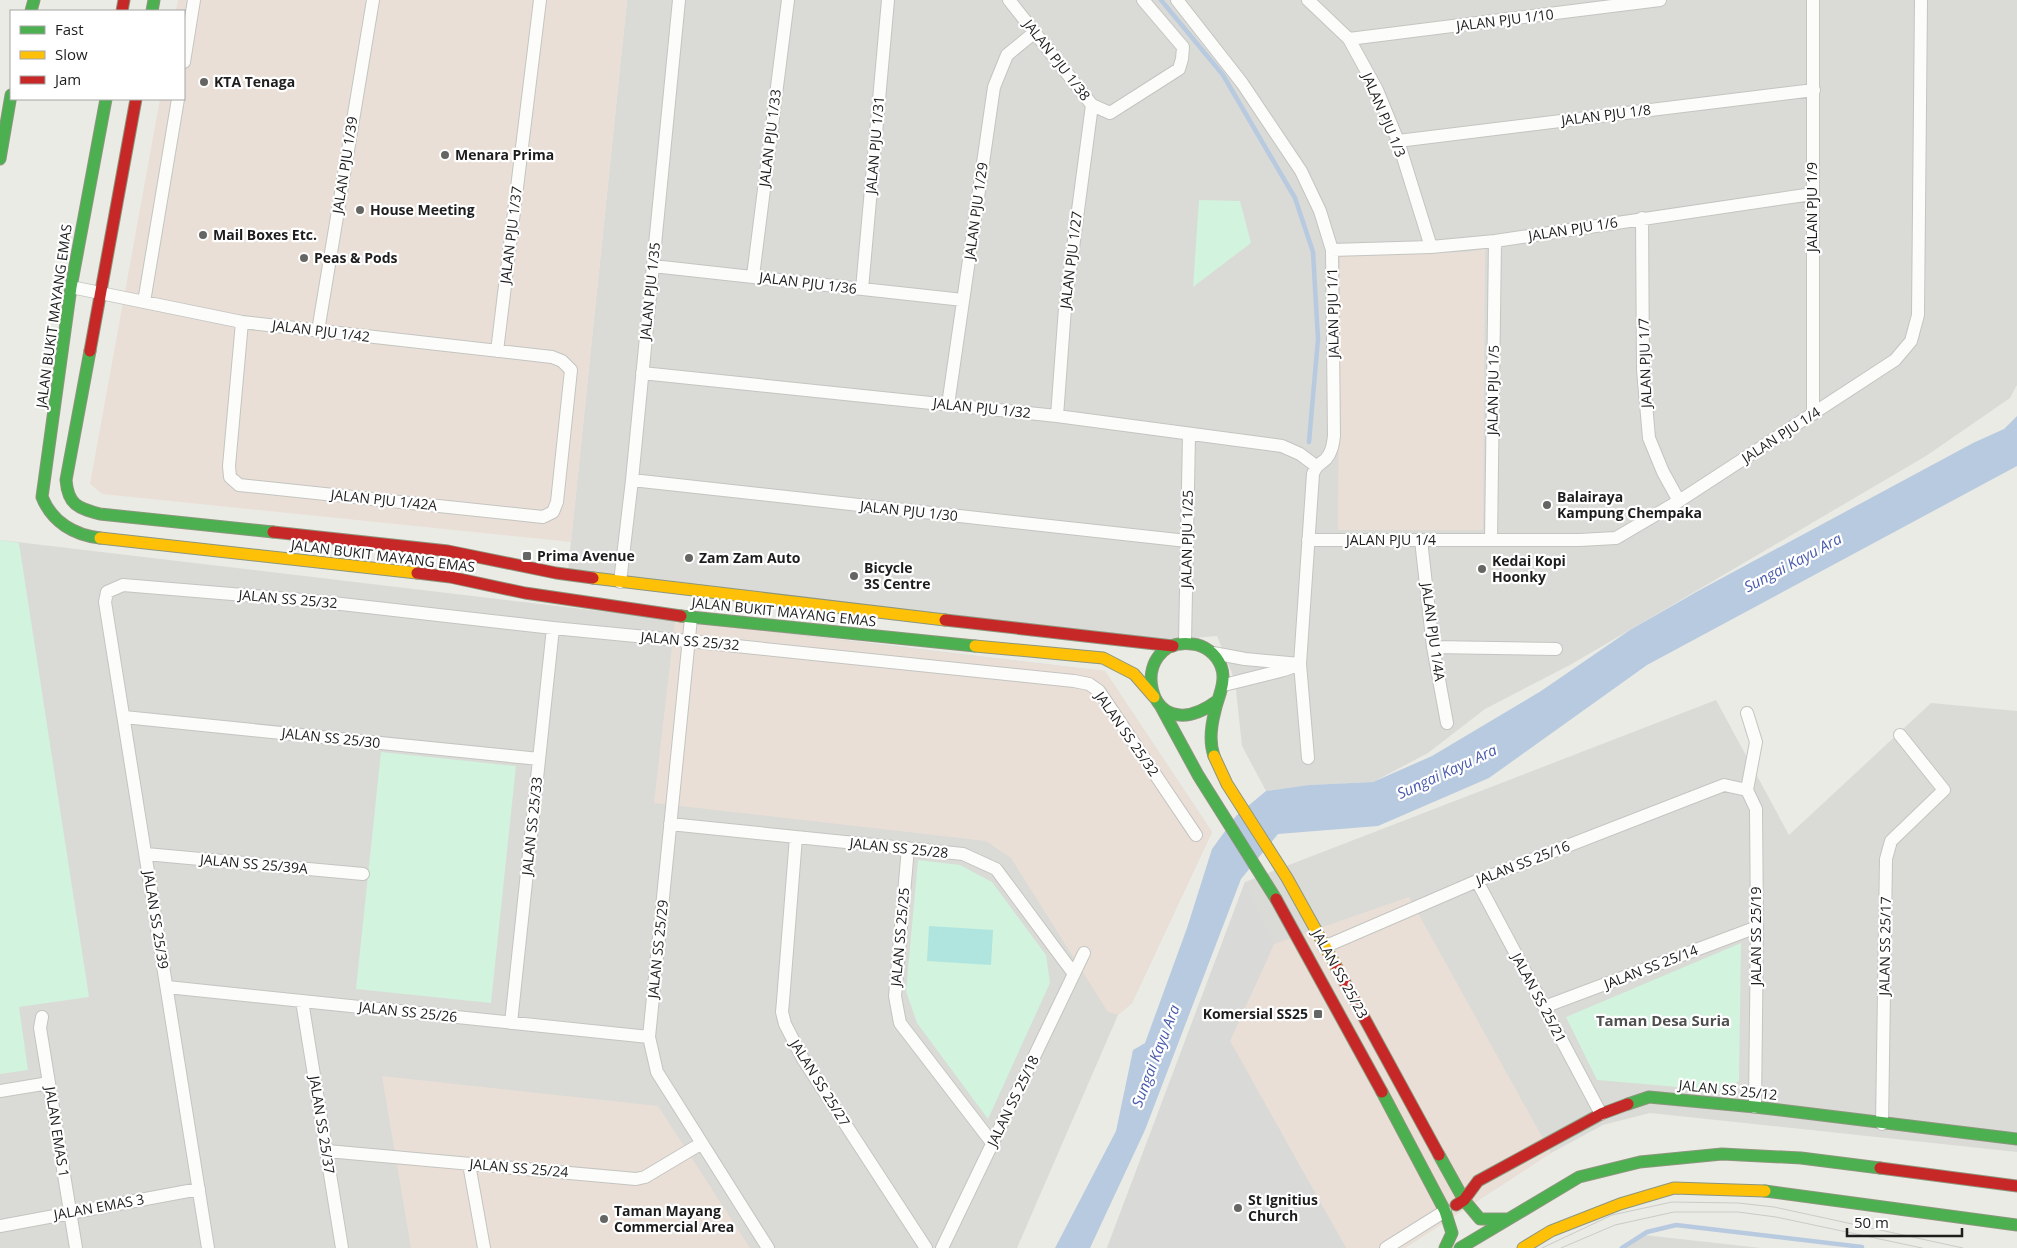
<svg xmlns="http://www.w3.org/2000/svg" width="2017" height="1248" viewBox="0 0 2017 1248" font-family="'Open Sans',sans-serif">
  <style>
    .residential { fill: #dadad7 }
    .commercial { fill: #eadfd6 }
    .religious { fill: #d9d9d7 }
    .park { fill: #d2f3dd }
    .pitch { fill: #b0e4df }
    .water { fill: #b8cadf }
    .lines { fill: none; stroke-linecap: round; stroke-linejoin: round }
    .stream { stroke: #b8cadf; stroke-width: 4.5 }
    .street-casing { stroke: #c4c4c1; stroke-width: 14 }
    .fast-casing { stroke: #8c967d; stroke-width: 13 }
    .slow-casing { stroke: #8c967d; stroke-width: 13 }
    .jam-casing { stroke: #8c967d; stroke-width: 13 }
    .street { stroke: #fcfcfb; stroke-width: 12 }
    .fast { stroke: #4caf50; stroke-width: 11 }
    .slow { stroke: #ffc107; stroke-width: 11 }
    .jam { stroke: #c62828; stroke-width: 11 }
    .tram { stroke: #cacac9; stroke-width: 1 }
    .poi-dot { fill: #656563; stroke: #fff; stroke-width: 2 }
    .labels { text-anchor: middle; stroke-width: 4.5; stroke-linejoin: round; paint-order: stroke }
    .street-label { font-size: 14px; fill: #1d1d1d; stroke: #fff }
    .poi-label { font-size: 14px; font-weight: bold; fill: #1d1d1d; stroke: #fff; text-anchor: start }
    .water-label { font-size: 15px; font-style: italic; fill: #485aad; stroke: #fff }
    .neighbourhood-label { font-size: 15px; font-weight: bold; fill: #505050; stroke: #fff }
  </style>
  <rect width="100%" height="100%" fill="#ebebe5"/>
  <!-- residential -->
  <path class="residential" d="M627,0H2017V385L2010,398L1926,456L1570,665L1485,709L1428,753L1373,782L1309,785L1266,791L1242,746L1235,681L1217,636L1172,640L568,570Z
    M0,540L1105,671L1212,832L1132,1003L1118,1015L1017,1248H0Z
    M1716,700L1789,835L1931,703L2017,711V1152L1650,1113L1603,1125L1551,1153L1405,1248H1107L1245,882Z
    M1644,1235L1761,1248H1619Z"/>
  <!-- commercial -->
  <path class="commercial" d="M178,0H627L571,542L102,494L90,484L160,99H184V11H176Z
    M1485,249L1483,530H1338L1340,256L1466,252Z
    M675,621L1105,671L1212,832L1132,1003L1118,1015L1108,1012L1011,858L986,841L654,803Z
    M1409,897L1551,1153L1405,1248H1346L1230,1041L1274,944Z
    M382,1076L658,1106L750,1248H411Z"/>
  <!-- religious -->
  <path class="religious" d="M1245,882L1274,944L1230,1041L1346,1248H1107Z"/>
  <!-- park -->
  <path class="park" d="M1199,200L1240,201L1251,243L1193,287Z
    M0,540L19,543L89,997L19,1007L28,1070L0,1074Z
    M381,752L516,766L491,1003L356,989Z
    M918,860L960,865L992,882L1046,955L1050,983L988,1119L917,1023L906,991Z
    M1741,943L1739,1081L1723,1091L1597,1080L1566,1017Z"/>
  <!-- pitch -->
  <path class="pitch" d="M929,926L993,930L991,965L927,961Z"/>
  <!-- water -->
  <path class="water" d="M2017,416V466L1647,665L1489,778L1378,826L1278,834L1241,879L1145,1130L1090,1248H1055L1116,1131L1133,1050L1145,1043L1187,928L1212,849L1236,816L1266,791L1309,785L1373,782L1432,756L1541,691L1630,630L1698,591L1973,443L2004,429Z"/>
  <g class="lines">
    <!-- stream -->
    <path class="stream" d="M1161,0L1223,75L1295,198L1313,252L1318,339L1309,442
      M1622,1248L1647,1232L1676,1225L1862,1247"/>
    <!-- street casing -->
    <g class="street-casing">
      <path id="street" d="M1009,0L1092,105L1110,113L1179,69L1182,59L1183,47L1143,0
        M1177,0L1242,83L1301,171L1320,211L1332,250L1334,436C1333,444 1332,452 1326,459C1319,465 1316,465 1313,474L1300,664L1308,758
        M1308,0L1349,39L1377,90L1398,141L1431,247
        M1813,0V414
        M1349,39L1660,0
        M184,62L194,0
        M1398,141L1814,90
        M1642,218L1643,370L1649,438L1663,472L1679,501
        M1332,250L1431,247L1495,241L1812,194
        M653,266L963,300
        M753,276L788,0
        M71,287L242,322L552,357L562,361L571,370L557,502L553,512L543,517L239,485L230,477L229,466L242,322
        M862,289L888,0
        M144,302L178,99
        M318,331L373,0
        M497,351L540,0
        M642,373L1057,416L1282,446L1300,454L1316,466
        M948,405L994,87L1007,55L1035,32
        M1057,416L1065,308L1092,105
        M632,480L1187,541
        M1308,540H1579L1616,538L1679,501L1895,360L1911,341L1918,315L1921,0
        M1421,540L1433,647L1447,723
        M1491,540L1495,241
        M620,582L632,480L679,0
        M691,618L649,1037L657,1072L768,1248
        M1185,643L1189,435
        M1433,647L1556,649
        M1213,653L1245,659L1300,664
        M1224,685L1284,670L1298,665
        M1747,713L1756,742L1747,790
        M124,717L539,759
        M670,824L963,854L996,869L1074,974
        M796,837L783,1001L782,1012L785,1024L803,1059L926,1248
        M908,848L895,996L900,1023L993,1144
        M146,854L363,874
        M1477,881L1601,1114
        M1324,947L1477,881L1724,785L1747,790L1756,809L1757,927L1755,1107
        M167,987L649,1037
        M302,1001L342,1248
        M1544,1007L1757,927
        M42,1017L40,1028L76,1248
        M511,1023L553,628
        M0,1091L49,1083
        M1882,1124L1886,859L1891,841L1944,790L1900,735
        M327,1151L636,1179L645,1177L702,1143
        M469,1164L484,1248
        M0,1226L199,1189
        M208,1248L105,602L107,592L123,585L315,601L553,628L688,641L1074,681L1089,684L1099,691L1196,835
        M942,1248L1084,953
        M1386,1248L1445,1211"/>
    </g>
    <!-- fast casing -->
    <g class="fast-casing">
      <path id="fast" d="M31,11L34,0
        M152,11L154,0
        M0,159L11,95
        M90,351L66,480C68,505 78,508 100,514L273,532
        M100,538C74,535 52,522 42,497L71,287L106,99
        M681,616L975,646
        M1160,705L1198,775L1276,899
        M1214,756C1209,742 1211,726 1215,711C1218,697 1227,681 1221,666C1216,654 1205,645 1192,644C1126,636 1144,755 1217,701
        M1382,1092L1445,1211L1452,1233L1445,1248
        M1628,1104L1649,1097L1755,1107L2017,1139
        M1439,1155L1464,1200L1480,1219H1506
        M1765,1191L2017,1225
        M1460,1248L1579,1177L1640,1162L1722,1154L1801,1158L1880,1168"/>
    </g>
    <!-- slow casing -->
    <g class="slow-casing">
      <path id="slow" d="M100,538L417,573
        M593,578L945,620
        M975,646L1103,658L1134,674L1154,697
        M1214,756L1227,784L1287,878L1337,968
        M1523,1248L1551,1231L1620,1204L1674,1188L1765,1191"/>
    </g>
    <!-- jam casing -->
    <g class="jam-casing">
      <path id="jam" d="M122,11L124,0
        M90,351L136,99
        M273,532L448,551L556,573L593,578
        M417,573L450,577L525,593L681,616
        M945,620L1173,646
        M1276,899L1382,1092
        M1337,968L1439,1155
        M1880,1168L2017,1186
        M1456,1205L1464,1200L1478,1181L1601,1114L1628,1104"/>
    </g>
    <!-- street -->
    <use href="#street" class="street"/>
    <!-- fast -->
    <use href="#fast" class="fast"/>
    <!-- slow -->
    <use href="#slow" class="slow"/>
    <!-- jam -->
    <use href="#jam" class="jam"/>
    <!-- tram -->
    <path class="tram" d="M1542,1248L1612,1215L1672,1202L1738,1203L1774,1207L1963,1248
      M1561,1248L1615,1225L1674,1212H1738L1776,1217L1922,1248"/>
  </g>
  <!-- markers -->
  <g class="poi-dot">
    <circle cx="204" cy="82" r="5"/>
    <circle cx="445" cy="155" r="5"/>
    <circle cx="360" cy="210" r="5"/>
    <circle cx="203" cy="235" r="5"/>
    <circle cx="304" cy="258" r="5"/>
    <circle cx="1547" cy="505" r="5"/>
    <rect x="522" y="551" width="10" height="10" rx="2.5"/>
    <circle cx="689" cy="558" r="5"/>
    <circle cx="1482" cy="569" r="5"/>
    <circle cx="854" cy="576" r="5"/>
    <rect x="1313" y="1009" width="10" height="10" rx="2.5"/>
    <circle cx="1238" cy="1208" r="5"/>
    <circle cx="604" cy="1219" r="5"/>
  </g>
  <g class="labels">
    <!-- street labels -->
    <g class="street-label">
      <text transform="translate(1505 20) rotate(-7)" y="5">JALAN PJU 1/10</text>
      <text transform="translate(1057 60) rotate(52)" y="5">JALAN PJU 1/38</text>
      <text transform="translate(1384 115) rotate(67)" y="5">JALAN PJU 1/3</text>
      <text transform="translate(1606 115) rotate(-7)" y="5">JALAN PJU 1/8</text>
      <text transform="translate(770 138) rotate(-83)" y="5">JALAN PJU 1/33</text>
      <text transform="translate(875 145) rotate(-85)" y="5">JALAN PJU 1/31</text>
      <text transform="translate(345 165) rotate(-81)" y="5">JALAN PJU 1/39</text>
      <text transform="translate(1812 207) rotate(-90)" y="5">JALAN PJU 1/9</text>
      <text transform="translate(976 211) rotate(-82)" y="5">JALAN PJU 1/29</text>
      <text transform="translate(1573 229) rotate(-9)" y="5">JALAN PJU 1/6</text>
      <text transform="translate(511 235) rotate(-83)" y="5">JALAN PJU 1/37</text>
      <text transform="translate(1071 260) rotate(-83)" y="5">JALAN PJU 1/27</text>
      <text transform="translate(808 283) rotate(7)" y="5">JALAN PJU 1/36</text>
      <text transform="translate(650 291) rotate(-84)" y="5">JALAN PJU 1/35</text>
      <text transform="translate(1333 313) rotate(-91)" y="5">JALAN PJU 1/1</text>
      <text transform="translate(54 316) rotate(-82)" y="5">JALAN BUKIT MAYANG EMAS</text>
      <text transform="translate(321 331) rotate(7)" y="5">JALAN PJU 1/42</text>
      <text transform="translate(1645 363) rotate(-92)" y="5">JALAN PJU 1/7</text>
      <text transform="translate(1493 390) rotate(-89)" y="5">JALAN PJU 1/5</text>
      <text transform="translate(982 408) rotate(6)" y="5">JALAN PJU 1/32</text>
      <text transform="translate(1781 435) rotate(-33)" y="5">JALAN PJU 1/4</text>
      <text transform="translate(384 500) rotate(6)" y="5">JALAN PJU 1/42A</text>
      <text transform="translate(909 511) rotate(6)" y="5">JALAN PJU 1/30</text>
      <text transform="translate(1187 539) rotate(-89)" y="5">JALAN PJU 1/25</text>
      <text x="1391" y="545">JALAN PJU 1/4</text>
      <text transform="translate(383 556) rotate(7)" y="5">JALAN BUKIT MAYANG EMAS</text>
      <text transform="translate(288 599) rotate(5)" y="5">JALAN SS 25/32</text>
      <text transform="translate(784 612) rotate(6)" y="5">JALAN BUKIT MAYANG EMAS</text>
      <text transform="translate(1433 632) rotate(82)" y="5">JALAN PJU 1/4A</text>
      <text transform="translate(690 641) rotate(5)" y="5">JALAN SS 25/32</text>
      <text transform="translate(1127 734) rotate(55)" y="5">JALAN SS 25/32</text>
      <text transform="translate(331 738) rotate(6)" y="5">JALAN SS 25/30</text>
      <text transform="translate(532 826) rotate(-84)" y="5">JALAN SS 25/33</text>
      <text transform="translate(899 848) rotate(6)" y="5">JALAN SS 25/28</text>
      <text transform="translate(1523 863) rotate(-21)" y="5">JALAN SS 25/16</text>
      <text transform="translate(254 864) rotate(5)" y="5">JALAN SS 25/39A</text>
      <text transform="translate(156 920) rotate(81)" y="5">JALAN SS 25/39</text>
      <text transform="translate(1756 936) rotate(-90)" y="5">JALAN SS 25/19</text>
      <text transform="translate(900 937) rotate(-85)" y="5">JALAN SS 25/25</text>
      <text transform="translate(1885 946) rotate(-89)" y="5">JALAN SS 25/17</text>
      <text transform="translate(658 949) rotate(-84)" y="5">JALAN SS 25/29</text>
      <text transform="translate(1651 967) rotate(-21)" y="5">JALAN SS 25/14</text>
      <text transform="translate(1340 974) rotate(61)" y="5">JALAN SS 25/23</text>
      <text transform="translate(1539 998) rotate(62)" y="5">JALAN SS 25/21</text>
      <text transform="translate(408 1012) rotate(6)" y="5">JALAN SS 25/26</text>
      <text transform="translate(820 1083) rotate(58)" y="5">JALAN SS 25/27</text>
      <text transform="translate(1728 1090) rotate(6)" y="5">JALAN SS 25/12</text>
      <text transform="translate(1013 1101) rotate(-64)" y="5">JALAN SS 25/18</text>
      <text transform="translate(322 1125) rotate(81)" y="5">JALAN SS 25/37</text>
      <text transform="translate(57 1132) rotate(81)" y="5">JALAN EMAS 1</text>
      <text transform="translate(519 1168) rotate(5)" y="5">JALAN SS 25/24</text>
      <text transform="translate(99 1207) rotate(-10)" y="5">JALAN EMAS 3</text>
    </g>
    <!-- poi labels -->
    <g class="poi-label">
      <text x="214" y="87">KTA Tenaga</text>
      <text x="455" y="160">Menara Prima</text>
      <text x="370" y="215">House Meeting</text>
      <text x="213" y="240">Mail Boxes Etc.</text>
      <text x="314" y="263">Peas &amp; Pods</text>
      <text x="1557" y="502">Balairaya<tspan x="1557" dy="16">Kampung Chempaka</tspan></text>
      <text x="537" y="561">Prima Avenue</text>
      <text x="699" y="563">Zam Zam Auto</text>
      <text x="1492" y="566">Kedai Kopi<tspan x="1492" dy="16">Hoonky</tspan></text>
      <text x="864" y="573">Bicycle<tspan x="864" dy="16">3S Centre</tspan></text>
      <text x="1308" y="1019" text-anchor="end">Komersial SS25</text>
      <text x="1248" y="1205">St Ignitius<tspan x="1248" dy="16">Church</tspan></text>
      <text x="614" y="1216">Taman Mayang<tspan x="614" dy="16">Commercial Area</tspan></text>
    </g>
    <!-- water labels -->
    <g class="water-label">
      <text transform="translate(1793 563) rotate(-28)" y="5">Sungai Kayu Ara</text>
      <text transform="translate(1447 772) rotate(-25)" y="5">Sungai Kayu Ara</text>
      <text transform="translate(1156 1056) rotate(-69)" y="5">Sungai Kayu Ara</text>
    </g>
    <!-- neighbourhood labels -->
    <g class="neighbourhood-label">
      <text x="1663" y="1026">Taman Desa Suria</text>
    </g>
  </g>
  <!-- legend -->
  <rect x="10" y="10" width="175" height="90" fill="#ffffff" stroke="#a5a5a5"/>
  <rect x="20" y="26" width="25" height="8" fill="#4caf50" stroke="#a5a5a5"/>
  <text x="55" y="35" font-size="15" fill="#1d1d1d">Fast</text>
  <rect x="20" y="51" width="25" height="8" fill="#ffc107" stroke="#a5a5a5"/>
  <text x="55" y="60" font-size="15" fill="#1d1d1d">Slow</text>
  <rect x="20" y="76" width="25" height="8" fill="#c62828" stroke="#a5a5a5"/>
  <text x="55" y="85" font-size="15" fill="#1d1d1d">Jam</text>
  <!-- scale -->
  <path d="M1847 1228v8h115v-8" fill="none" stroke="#1d1d1d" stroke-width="2.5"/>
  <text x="1854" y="1228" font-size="15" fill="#1d1d1d" stroke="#ffffff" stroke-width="4" paint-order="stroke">50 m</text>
</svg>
